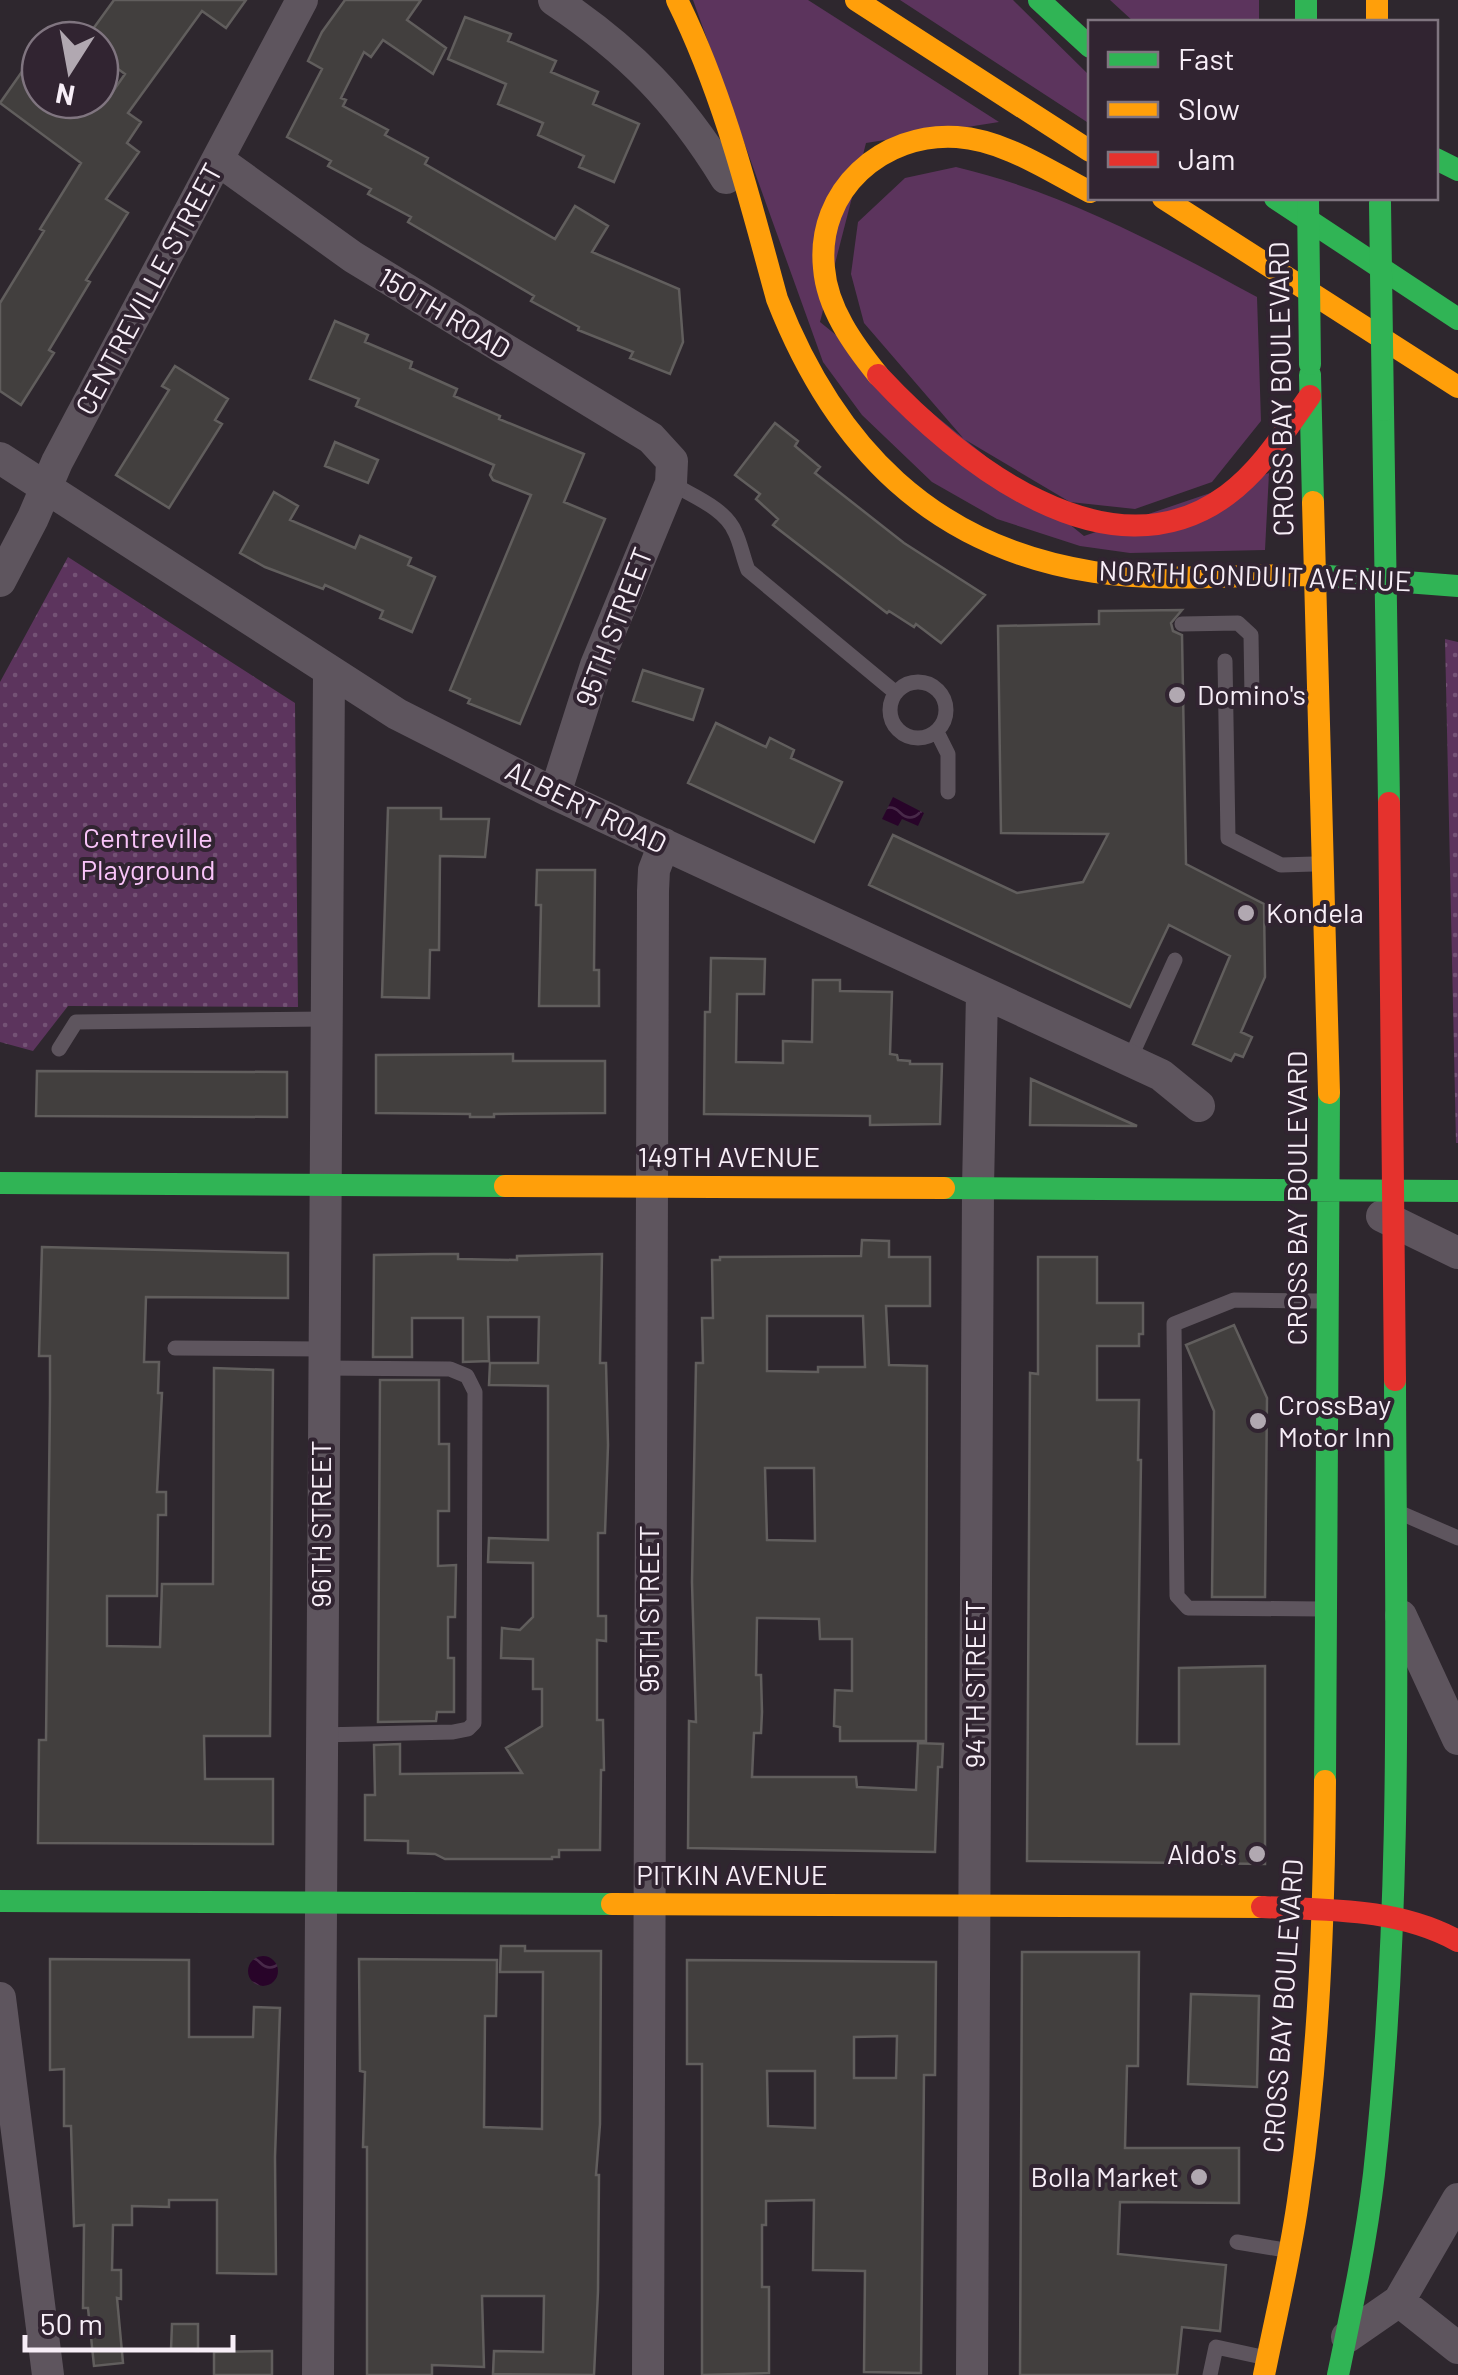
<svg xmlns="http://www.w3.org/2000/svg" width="1458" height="2375" viewBox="0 0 1458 2375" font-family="Barlow,sans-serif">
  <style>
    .grass { fill: #5c345d }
    .park { fill: url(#park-dots) }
    .water { fill: url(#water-waves) }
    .building { fill: #423f3e; stroke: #615e5d; stroke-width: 2.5; fill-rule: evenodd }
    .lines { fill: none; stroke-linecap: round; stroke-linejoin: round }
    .lane { stroke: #5e555e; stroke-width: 15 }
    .street { stroke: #5e555e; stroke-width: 32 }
    .fast { stroke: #30b455; stroke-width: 22 }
    .slow { stroke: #ff9f0a; stroke-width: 22 }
    .jam { stroke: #e5322d; stroke-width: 22 }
    .fast-bridge { stroke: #30b455; stroke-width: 22 }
    .poi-dot { fill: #b1a8b1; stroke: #312431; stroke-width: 4 }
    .labels { text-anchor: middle; stroke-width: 8; stroke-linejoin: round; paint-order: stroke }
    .street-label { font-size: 28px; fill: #f7eef7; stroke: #312431 }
    .poi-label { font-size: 28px; fill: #f7eef7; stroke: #312431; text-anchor: start }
    .park-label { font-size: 28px; fill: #f9c4f9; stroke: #312431 }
  </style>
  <defs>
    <pattern id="park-dots" width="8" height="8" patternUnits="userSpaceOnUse" patternTransform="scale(2.5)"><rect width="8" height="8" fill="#5c345d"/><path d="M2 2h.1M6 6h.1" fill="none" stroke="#745275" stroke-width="1.8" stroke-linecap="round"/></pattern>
    <pattern id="water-waves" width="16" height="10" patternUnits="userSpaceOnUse" patternTransform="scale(2.5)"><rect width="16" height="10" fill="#280429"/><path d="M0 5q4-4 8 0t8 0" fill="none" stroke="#482949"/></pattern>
  </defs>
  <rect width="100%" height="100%" fill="#2e272e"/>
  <!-- grass -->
  <path class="grass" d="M693,0H808L999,122L866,143L820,322L1084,536L1269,473L1265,550L1130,553L1080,546L997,519L932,482L862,415L823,362Z
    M900,0H1013L1090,76V124Z
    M1110,0H1259V22H1134Z
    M956,167C1062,192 1161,245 1257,297L1261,421L1212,482L1135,509L1070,502L964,439L864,323L851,274L858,222L905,178Z"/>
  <!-- park -->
  <path class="park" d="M68,557L295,703L298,1007L68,1006L33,1051L0,1042V682Z
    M1445,639L1458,642V1143H1456Z"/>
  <!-- water -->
  <path class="water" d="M893,797L924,813L918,826L902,819L898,826L882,819Z
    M248 1971a15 15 0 1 1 30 0a15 15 0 1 1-30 0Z"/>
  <!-- building -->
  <path class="building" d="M114,0H246L226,28L202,11L128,113L141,122L127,143L139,152L106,199L128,213L86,280L90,282L49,350L54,353L21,405L0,391V303L44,231L40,229L81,163L0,103L40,46V101L107,100L125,74L100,56V40H85Z
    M345,0H421L407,20L446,48L433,74L383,40L371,57L364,52L341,98L346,100L343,106L388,130L385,135L428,158L425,164L555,239L575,206L608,226L592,252L679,289L683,342L670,374L630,358L633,352L578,330L579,327L531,301L534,296L408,222L411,217L368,194L371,189L328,166L331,161L287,137L322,69L308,61L322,32Z
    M465,17L511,34L508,41L556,61L551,72L598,92L593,104L639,124L614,182L579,167L584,156L538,135L543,123L498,104L506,84L448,59Z
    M335,321L368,335L365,342L412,362L410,368L457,389L454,396L500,416L499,419L584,454L564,502L605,519L520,724L468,703L470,699L450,690L531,495L493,480L490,475L494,465L356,406L359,399L310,379Z
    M175,366L228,399L215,420L222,424L169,508L116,475L169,390L162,386Z
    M775,423L798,441L795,446L820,467L815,473L904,543L985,595L941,643L916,624L914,627L889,611L887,613L773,525L778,519L756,499L760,494L735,475Z
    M335,442L378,460L368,483L325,466Z
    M274,492L298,506L290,520L355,548L360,536L411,558L408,565L435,577L412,632L380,618L383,611L325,585L323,589L265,567L240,553Z
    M1182,610L1171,623L1173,631L1182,635L1186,864L1264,904L1265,977L1241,1032L1252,1037L1243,1057L1235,1054L1231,1061L1193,1044L1230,956L1169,925L1130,1007L869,885L893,835L1017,893L1083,882L1108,834L1001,833L998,626L1099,624V611Z
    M643,670L703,689L693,720L633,701Z
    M716,723L766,747L770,738L794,750L791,758L842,782L814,842L688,783Z
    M388,808H441V819H489L485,857L440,856L439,950H430L429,998L382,997Z
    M537,870H595L594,970H599V1006H539L541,905H536Z
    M711,958L765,959L764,994H737L736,1062L783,1063V1041L812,1042L813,980H840V991L892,992L890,1054L897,1055L898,1060L910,1061V1064H942L940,1124L870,1125V1116L704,1114L705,1012H710Z
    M513,1054V1061H605V1113L494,1114V1117H470V1114L376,1113V1055Z
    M37,1071L287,1072V1117L36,1116Z
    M1031,1079L1137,1126L1030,1125Z
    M862,1240L889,1241V1257H930V1306H886L889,1365L927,1366L926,1741H840V1727L834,1726L835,1690L852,1691V1639H820L819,1619L757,1618L756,1675H761L762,1712L761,1733H754L752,1777H856L857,1787L916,1790L918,1743L943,1744L942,1767H938L935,1852L688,1848L689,1721L696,1722L692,1582L696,1363H703L702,1318H713L712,1260H720V1257L861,1256ZM767,1316H863L865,1367H818V1372L767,1371ZM765,1468H814L815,1541L767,1540Z
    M42,1247L288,1253V1298L146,1297L144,1362H159L158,1393H162L157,1492H166V1515H158L157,1596H107V1646L160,1647L162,1584H213L214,1368L273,1370L270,1736H204L205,1779H273V1844L38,1843L39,1740H46L50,1399V1356H39Z
    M433,1254H458V1259L517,1260V1256L602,1254L600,1363H606L608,1445L605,1533H598V1616H606V1641L597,1640V1720H603L604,1770H601L600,1850H559V1857H552V1859H445L435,1854L408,1853V1841L365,1840V1795H375L374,1745L400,1744V1774L522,1773L506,1748L542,1726V1689H533V1659L501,1658L502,1628L520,1630L533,1617V1563L488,1562L489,1538L548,1540V1386L489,1385L490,1363H538L539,1317H488L489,1361L463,1362V1318H412V1357H373L374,1255Z
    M1038,1257H1097V1303H1143V1334H1139V1346H1097V1400H1139L1138,1460H1141L1137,1744H1179V1668L1265,1666V1864L1027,1861L1030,1373L1038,1374Z
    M1234,1325L1267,1398L1265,1597H1212L1214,1411L1186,1345Z
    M380,1380H439V1444H449V1511H438V1566L456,1565L455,1617H448V1658H454V1712H437L436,1721L378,1722Z
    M501,1946H525V1951H601L600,2124L596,2175H599L598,2291L594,2375L493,2374L494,2351L543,2352L544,2296H482L484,2367L432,2365V2375H367V2147H363L365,2072L360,2071L359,1959L497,1960L496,2016H485L484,2127L542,2129L543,1972H500Z
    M1022,1952H1139L1138,2066H1127L1125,2148H1239V2203L1120,2202L1118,2254L1226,2265L1220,2331L1182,2327L1177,2375H1020Z
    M50,1959L189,1960V2037H253L254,2007L280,2008L275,2157L276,2274L217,2273V2200H169V2207L132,2206V2225H113L112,2270H121V2299L117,2298L123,2363L94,2366L88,2308H83L84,2225L74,2226L71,2126H64V2069L50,2070Z
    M687,1960L936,1962L935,2075H924L921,2373L864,2372L865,2271L813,2270L814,2200L766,2201V2225H762V2287H769V2373L702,2375V2064H687ZM897,2036L896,2078H854V2037ZM767,2071H815V2128L768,2126Z
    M1191,1994L1259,1996L1257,2087L1188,2084Z
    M172,2324H198V2351L171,2350Z
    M272,2351V2375H214V2352Z"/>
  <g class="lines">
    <!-- lane -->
    <path class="lane" d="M671,483C692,496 725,508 735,532C741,544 743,558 748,570L896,693
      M1182,624L1238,623L1251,635L1252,698
      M1225,661L1228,838L1281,865L1314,864
      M890 710a28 28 0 1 1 56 0a28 28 0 1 1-56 0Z
      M1226,698L1312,697
      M937,732L948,754V792
      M59,1049L76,1022L326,1019
      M1129,1061L1175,960
      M1319,1301L1234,1300L1174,1324L1177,1596L1188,1608L1322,1609
      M175,1348L322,1349
      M1403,1514L1458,1538
      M320,1735L453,1732L468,1729L474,1723L475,1392L467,1376L450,1369L322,1368
      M1237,2242L1285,2250
      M1210,2375L1216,2347L1262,2357"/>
    <!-- street -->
    <path class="street" d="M554,0C630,51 678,100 726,178
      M218,160L353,257L651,438L672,461L671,483L596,665L555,794
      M0,458L397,714L555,794L1161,1075L1199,1106
      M0,581L33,518L57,462L302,0
      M1382,1216L1458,1253
      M1401,1616L1458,1739
      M0,1998L48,2375
      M1399,2301L1458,2348
      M1347,2337L1399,2301L1458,2199
      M318,2375L329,672
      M648,2375L653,891L654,870L664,844
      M972,2375L978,1188L982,993"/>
    <!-- fast -->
    <path class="fast" d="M1039,0L1090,47
      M1306,0V22
      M1436,159L1458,170
      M1275,198L1458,319
      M1310,375L1313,502
      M1383,410L1389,803
      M1315,575L1458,586
      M0,1183L505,1186
      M944,1188L1458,1191
      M1325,1781L1329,1093
      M0,1901L612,1904
      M1338,2375C1352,2308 1366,2242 1374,2174C1403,1911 1396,1644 1395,1380"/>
    <!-- slow -->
    <path class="slow" d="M677,0C724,95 749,197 777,299
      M856,0L1090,151
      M1377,0V22
      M1163,198L1458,387
      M777,299C835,447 932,547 1094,572C1167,583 1242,574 1315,575
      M878,375C853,344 827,308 824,268C816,190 883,132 957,137C1004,140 1049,171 1090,192
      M1313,502L1329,1093
      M505,1186L944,1188
      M612,1904L1262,1907
      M1264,2375C1276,2315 1291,2255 1299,2194C1319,2058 1324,1918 1325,1781"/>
    <!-- jam -->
    <path class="jam" d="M878,375C958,461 1108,583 1227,495C1262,469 1285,431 1310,396
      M1389,803L1395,1380
      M1262,1907C1329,1910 1398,1908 1458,1941"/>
    <!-- fast-bridge -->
    <path class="fast-bridge" d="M1308,198L1310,364
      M1380,203L1383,410"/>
  </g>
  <!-- markers -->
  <g class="poi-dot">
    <circle cx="1177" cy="695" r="10"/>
    <circle cx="1246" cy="913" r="10"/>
    <circle cx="1258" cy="1421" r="10"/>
    <circle cx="1257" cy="1854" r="10"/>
    <circle cx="1199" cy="2177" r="10"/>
  </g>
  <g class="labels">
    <!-- street labels -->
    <g class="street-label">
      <text transform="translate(149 289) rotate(-62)" y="10">CENTREVILLE STREET</text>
      <text transform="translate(444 313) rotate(31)" y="10">150TH ROAD</text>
      <text transform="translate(1281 389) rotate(-91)" y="10">CROSS BAY BOULEVARD</text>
      <text transform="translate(1255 576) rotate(2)" y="10">NORTH CONDUIT AVENUE</text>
      <text transform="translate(614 627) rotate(-69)" y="10">95TH STREET</text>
      <text transform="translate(586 807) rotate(26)" y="10">ALBERT ROAD</text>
      <text x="729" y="1167">149TH AVENUE</text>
      <text transform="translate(1297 1198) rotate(-90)" y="10">CROSS BAY BOULEVARD</text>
      <text transform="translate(321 1524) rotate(-90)" y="10">96TH STREET</text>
      <text transform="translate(649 1609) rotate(-90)" y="10">95TH STREET</text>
      <text transform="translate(975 1684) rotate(-90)" y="10">94TH STREET</text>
      <text x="732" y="1885">PITKIN AVENUE</text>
      <text transform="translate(1283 2006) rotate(-86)" y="10">CROSS BAY BOULEVARD</text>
    </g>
    <!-- poi labels -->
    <g class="poi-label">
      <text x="1197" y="705">Domino's</text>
      <text x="1266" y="923">Kondela</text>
      <text x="1278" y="1415">CrossBay<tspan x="1278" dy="32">Motor Inn</tspan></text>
      <text x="1237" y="1864" text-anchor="end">Aldo's</text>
      <text x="1179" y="2187" text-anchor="end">Bolla Market</text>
    </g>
    <!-- park labels -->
    <g class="park-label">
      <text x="148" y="848">Centreville<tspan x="148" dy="32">Playground</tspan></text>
    </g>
  </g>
  <!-- legend -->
  <rect x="1088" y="20" width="350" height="180" fill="#312431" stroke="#807580" stroke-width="2.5"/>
  <rect x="1108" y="52" width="50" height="15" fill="#30b455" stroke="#807580" stroke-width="2.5"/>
  <text x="1178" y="70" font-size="30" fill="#f7eef7">Fast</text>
  <rect x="1108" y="102" width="50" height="15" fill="#ff9f0a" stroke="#807580" stroke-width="2.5"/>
  <text x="1178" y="120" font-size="30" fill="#f7eef7">Slow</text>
  <rect x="1108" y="152" width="50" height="15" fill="#e5322d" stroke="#807580" stroke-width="2.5"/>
  <text x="1178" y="170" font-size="30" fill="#f7eef7">Jam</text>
  <!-- north arrow -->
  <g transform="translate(70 70) rotate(191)"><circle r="48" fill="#312431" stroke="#807580" stroke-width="2.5"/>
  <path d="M0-8L18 38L0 25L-18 38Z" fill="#b1a8b1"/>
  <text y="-15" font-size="28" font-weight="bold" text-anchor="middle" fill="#f7eef7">N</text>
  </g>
  <!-- scale -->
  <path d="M25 2335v15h208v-15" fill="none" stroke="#f7eef7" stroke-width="5"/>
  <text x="40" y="2335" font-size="30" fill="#f7eef7" stroke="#312431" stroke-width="8" paint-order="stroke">50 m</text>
</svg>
